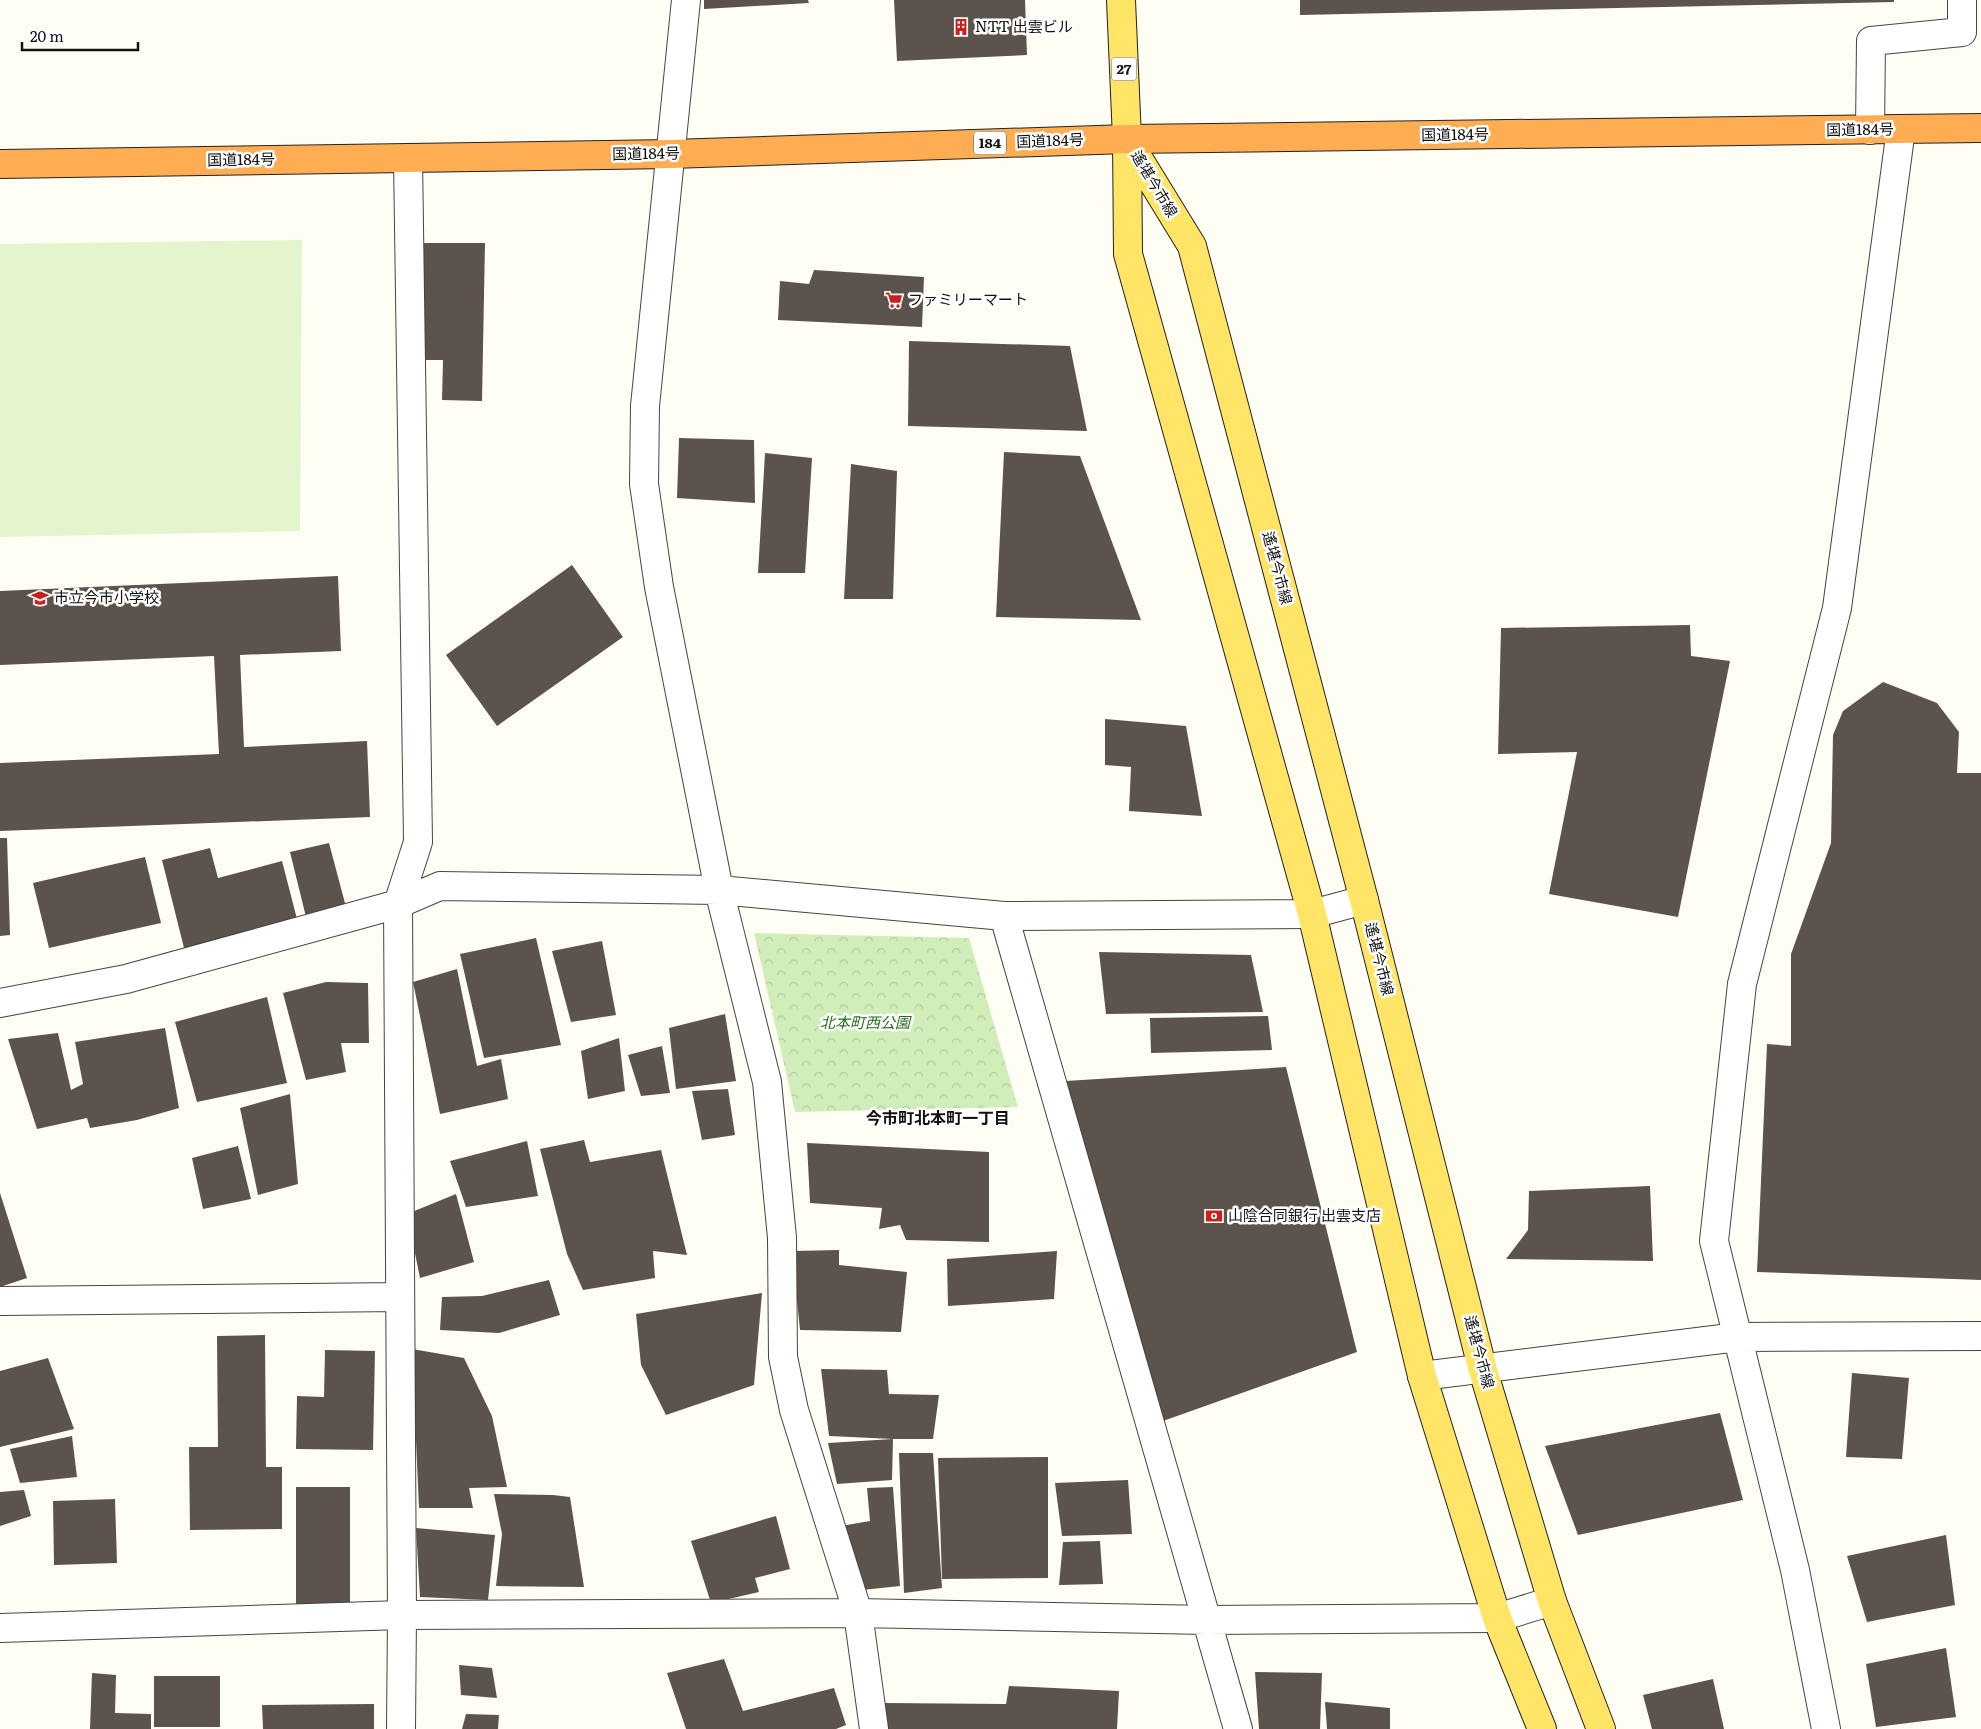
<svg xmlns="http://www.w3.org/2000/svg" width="1981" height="1729" viewBox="0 0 1981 1729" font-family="Literata,'Noto Sans JP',serif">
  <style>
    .park { fill: url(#park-crowns) }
    .pitch { fill: #e4f4cd }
    .building { fill: #5b534c }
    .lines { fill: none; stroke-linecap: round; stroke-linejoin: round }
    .minor-casing { stroke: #444; stroke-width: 30 }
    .major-casing { stroke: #222; stroke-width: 30 }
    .highway-casing { stroke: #222; stroke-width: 30 }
    .minor { stroke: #fff; stroke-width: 28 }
    .major { stroke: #ffe465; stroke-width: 28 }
    .highway { stroke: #fead53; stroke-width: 28 }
    .labels { text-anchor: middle; stroke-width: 5; stroke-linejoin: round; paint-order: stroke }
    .shield { fill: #fff; stroke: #585858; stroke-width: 1 }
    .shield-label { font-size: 14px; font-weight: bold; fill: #111 }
    .poi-label { font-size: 15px; fill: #111; stroke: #fff; text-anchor: start }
    .street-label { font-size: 15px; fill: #111; stroke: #fff }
    .park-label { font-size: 15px; font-style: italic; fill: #266f1a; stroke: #fff }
    .neighbourhood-label { font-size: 16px; font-weight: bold; fill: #111; stroke: #fff }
  </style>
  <defs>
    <pattern id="park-crowns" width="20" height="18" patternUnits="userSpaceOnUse" patternTransform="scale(1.25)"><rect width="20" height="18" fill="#d1eeba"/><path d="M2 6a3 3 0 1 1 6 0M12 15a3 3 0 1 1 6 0" fill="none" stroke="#b2cb9f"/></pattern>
  </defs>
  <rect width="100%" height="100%" fill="#fffef5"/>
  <!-- park -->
  <path class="park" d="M754,933L969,938L1018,1107L795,1112Z"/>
  <!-- pitch -->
  <path class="pitch" d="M302,240L300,531L0,537V244Z"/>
  <!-- building -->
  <path class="building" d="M704,0H808L809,3L704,9Z
    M894,0H1025L1027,55L897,61Z
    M1300,0H1894V2L1300,15Z
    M423,243H485L482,401L442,400L443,360H421Z
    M814,270L924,277L922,327L778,320L780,281L809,284Z
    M909,341L1070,346L1087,431L908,426Z
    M679,438L754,440L755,503L677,498Z
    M1004,452L1080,456L1141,620L996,617Z
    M765,453L812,458L805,573H758Z
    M851,464L897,471L893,599H844Z
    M572,565L623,637L497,726L446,655Z
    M338,576L341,651L240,655L244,747L367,741L370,817L0,831V763L219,754L214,656L0,665V591Z
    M1690,625L1691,656L1730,661L1678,917L1549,894L1577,752L1498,754L1501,628Z
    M1883,682L1937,703L1959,732L1957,773H1981V1280L1757,1272L1767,1044L1791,1046V954L1831,843L1833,735L1843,711Z
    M1105,719L1186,726L1202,816L1129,811L1131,767L1105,765Z
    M0,838H7L10,935L0,936Z
    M329,843L346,907L306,917L290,852Z
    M210,848L218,878L282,861L297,919L184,948L162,860Z
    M145,857L161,923L49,948L33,883Z
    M536,938L561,1045L484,1058L460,954Z
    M602,941L616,1015L571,1022L552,951Z
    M1099,952L1251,955L1263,1012L1106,1014Z
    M457,969L477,1066L501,1059L508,1099L440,1114L413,982Z
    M326,982L368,983L369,1043H341L346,1072L306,1080L283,993Z
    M267,997L287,1083L197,1102L175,1022Z
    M725,1014L736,1081L676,1089L669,1028Z
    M1268,1016L1272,1050L1151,1053L1150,1018Z
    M165,1028L179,1108L137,1120L90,1128L87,1118L37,1129L8,1039L58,1033L71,1090L83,1084L75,1042Z
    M619,1038L625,1091L588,1099L581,1051Z
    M662,1046L670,1093L641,1096L628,1055Z
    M1286,1067L1357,1352L1163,1421L1066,1081Z
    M728,1089L735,1135L702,1140L692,1091Z
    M290,1094L298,1184L258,1195L240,1108Z
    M584,1140L590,1162L661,1150L687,1255L653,1251L655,1278L583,1290L567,1254L540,1149Z
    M527,1141L538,1196L466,1207L450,1161Z
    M807,1143L989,1152V1242L906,1240L900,1225L879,1229L882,1208L810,1203Z
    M238,1146L251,1199L203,1209L192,1158Z
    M1650,1186L1653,1261L1506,1259L1528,1230L1529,1191Z
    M0,1193L27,1278L0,1287Z
    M456,1194L474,1262L420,1278L407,1214Z
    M839,1250V1265L907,1272L901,1332L800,1330L792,1251Z
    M1057,1251L1054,1299L948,1306L947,1259Z
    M549,1280L560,1315L499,1333L440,1330L442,1297L482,1296Z
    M762,1293L754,1385L666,1415L641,1365L636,1314Z
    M265,1335L266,1467H282V1529L190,1530L189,1447H218L217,1336Z
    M412,1349L464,1358L492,1416L507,1487L469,1488L473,1508H419Z
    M325,1350L375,1351L373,1450L296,1449L297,1396L324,1397Z
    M48,1358L74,1429L0,1447V1371Z
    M821,1369L887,1370L889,1394L939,1395L933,1439H893L892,1480L837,1484L828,1443L893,1439L829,1436Z
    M1852,1373L1909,1378L1902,1459L1846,1457Z
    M1720,1413L1743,1500L1578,1535L1545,1446Z
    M72,1436L77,1477L20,1483L10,1449Z
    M899,1453H933L942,1588L904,1593Z
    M1048,1457V1578L942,1579L938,1458Z
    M1128,1480L1132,1534L1062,1536L1055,1483Z
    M296,1487H350V1605L296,1606Z
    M893,1487L900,1586L862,1590L841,1526L870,1521L867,1488Z
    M24,1490L31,1516L0,1526V1492Z
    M494,1494L553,1495L570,1497L584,1587L496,1586L502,1534Z
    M115,1499L117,1563L54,1565L53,1501Z
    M776,1516L790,1569L755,1578L759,1592L711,1603L691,1541Z
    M416,1528L495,1535L488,1600L420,1597Z
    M1946,1535L1955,1605L1867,1622L1847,1556Z
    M1100,1541L1103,1584L1059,1585L1063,1542Z
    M1946,1648L1956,1717L1876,1727L1866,1664Z
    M724,1659L743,1711L834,1688L846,1725L836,1729H686L667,1673Z
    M459,1665L492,1668L497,1698L461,1695Z
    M1255,1672L1322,1673L1320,1729H1259Z
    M92,1673L116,1675L115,1713L151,1714V1729H90Z
    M154,1676H220V1727H154Z
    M1713,1679L1724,1729H1652L1643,1695Z
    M1009,1686L1119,1691L1117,1729H888L884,1703L1006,1704Z
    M1325,1702L1390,1708V1729H1327Z
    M374,1704V1729H263L262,1705Z
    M466,1714L499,1715L498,1729H462Z"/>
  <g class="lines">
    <!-- minor casing -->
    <g class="minor-casing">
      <path id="minor" d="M686,0L645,406L644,484L659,587L719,890L767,1082L782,1238L783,1357L794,1410L858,1613L874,1729
        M1870,130L1871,41L1962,32V0
        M1004,916L1238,1729
        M0,1003L126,979L398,904L440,886L719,890L1004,916L1312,914L1364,900
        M0,1301L400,1297
        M1422,1376L1738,1337L1981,1336
        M0,1628L402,1615L858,1613L1207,1620L1497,1618L1552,1601
        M401,1729L402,1615L398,904L418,842L408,158
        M1826,1729L1795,1570L1714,1241L1742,984L1837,608L1901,129"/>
    </g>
    <!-- major casing -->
    <g class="major-casing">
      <path id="major" d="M1121,0L1127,139L1128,254L1312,914L1422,1376L1497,1618L1542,1729
        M1127,140L1192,246L1364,900L1482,1367L1552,1601L1601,1729"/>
    </g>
    <!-- highway casing -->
    <g class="highway-casing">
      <path id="highway" d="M0,164L671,154L1127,139L1981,128"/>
    </g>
    <!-- minor -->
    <use href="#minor" class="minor"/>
    <!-- major -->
    <use href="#major" class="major"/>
    <!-- highway -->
    <use href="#highway" class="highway"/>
  </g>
  <!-- icons -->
  <defs>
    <g id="building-bare" transform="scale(1.35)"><path d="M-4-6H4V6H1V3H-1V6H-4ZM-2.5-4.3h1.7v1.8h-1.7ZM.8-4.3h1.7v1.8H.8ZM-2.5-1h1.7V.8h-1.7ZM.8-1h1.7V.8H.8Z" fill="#cd201c" stroke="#fff" stroke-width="2.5" paint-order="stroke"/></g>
    <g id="supermarket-bare" transform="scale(1.35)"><path d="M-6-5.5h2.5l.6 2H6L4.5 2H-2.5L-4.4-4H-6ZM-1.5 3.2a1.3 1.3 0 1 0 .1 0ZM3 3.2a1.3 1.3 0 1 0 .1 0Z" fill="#cd201c" stroke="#fff" stroke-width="2.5" paint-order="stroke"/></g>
    <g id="school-bare" transform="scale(1.35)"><path d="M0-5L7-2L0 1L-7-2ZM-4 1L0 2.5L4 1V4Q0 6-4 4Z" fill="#cd201c" stroke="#fff" stroke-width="2.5" paint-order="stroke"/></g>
    <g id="bank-bare" transform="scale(1.35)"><path d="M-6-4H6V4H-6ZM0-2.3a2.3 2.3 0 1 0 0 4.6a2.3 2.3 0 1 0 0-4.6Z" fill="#cd201c" stroke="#fff" stroke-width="2.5" paint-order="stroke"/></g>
  </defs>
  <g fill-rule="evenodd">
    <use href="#building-bare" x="961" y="27"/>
    <use href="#supermarket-bare" x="894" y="300"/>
    <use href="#school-bare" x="40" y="598"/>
    <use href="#bank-bare" x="1214" y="1216"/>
  </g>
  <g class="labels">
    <!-- shield labels -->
    <g class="shield">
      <rect x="1111.5" y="57.5" width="25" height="23" rx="4"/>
      <rect x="974" y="131.5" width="32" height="23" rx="4"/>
    </g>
    <g class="shield-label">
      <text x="1124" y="74">27</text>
      <text x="990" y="148">184</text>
    </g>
    <!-- poi labels -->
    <g class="poi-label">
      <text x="975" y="32">NTT 出雲ビル</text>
      <text x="908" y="305">ファミリーマート</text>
      <text x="54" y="603">市立今市小学校</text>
      <text x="1228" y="1221">山陰合同銀行 出雲支店</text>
    </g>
    <!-- street labels -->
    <g class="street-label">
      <text transform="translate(1860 130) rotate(-1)" y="5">国道184号</text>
      <text transform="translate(1455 135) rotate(-1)" y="5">国道184号</text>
      <text transform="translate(1050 141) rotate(-2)" y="5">国道184号</text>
      <text transform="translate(646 154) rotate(-1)" y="5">国道184号</text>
      <text transform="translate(241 160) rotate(-1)" y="5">国道184号</text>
      <text transform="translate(1154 184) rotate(59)" y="5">遙堪今市線</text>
      <text transform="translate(1277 568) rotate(75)" y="5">遙堪今市線</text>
      <text transform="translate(1379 959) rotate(76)" y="5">遙堪今市線</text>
      <text transform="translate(1479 1352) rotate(75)" y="5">遙堪今市線</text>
    </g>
    <!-- park labels -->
    <g class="park-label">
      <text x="865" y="1028">北本町西公園</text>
    </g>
    <!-- neighbourhood labels -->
    <g class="neighbourhood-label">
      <text x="938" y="1124">今市町北本町一丁目</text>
    </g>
  </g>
  <!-- scale -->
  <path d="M22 42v8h116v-8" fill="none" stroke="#111111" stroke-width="2.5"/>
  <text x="30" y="42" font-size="15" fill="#111111" stroke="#ffffff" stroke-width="4" paint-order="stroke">20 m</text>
</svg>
